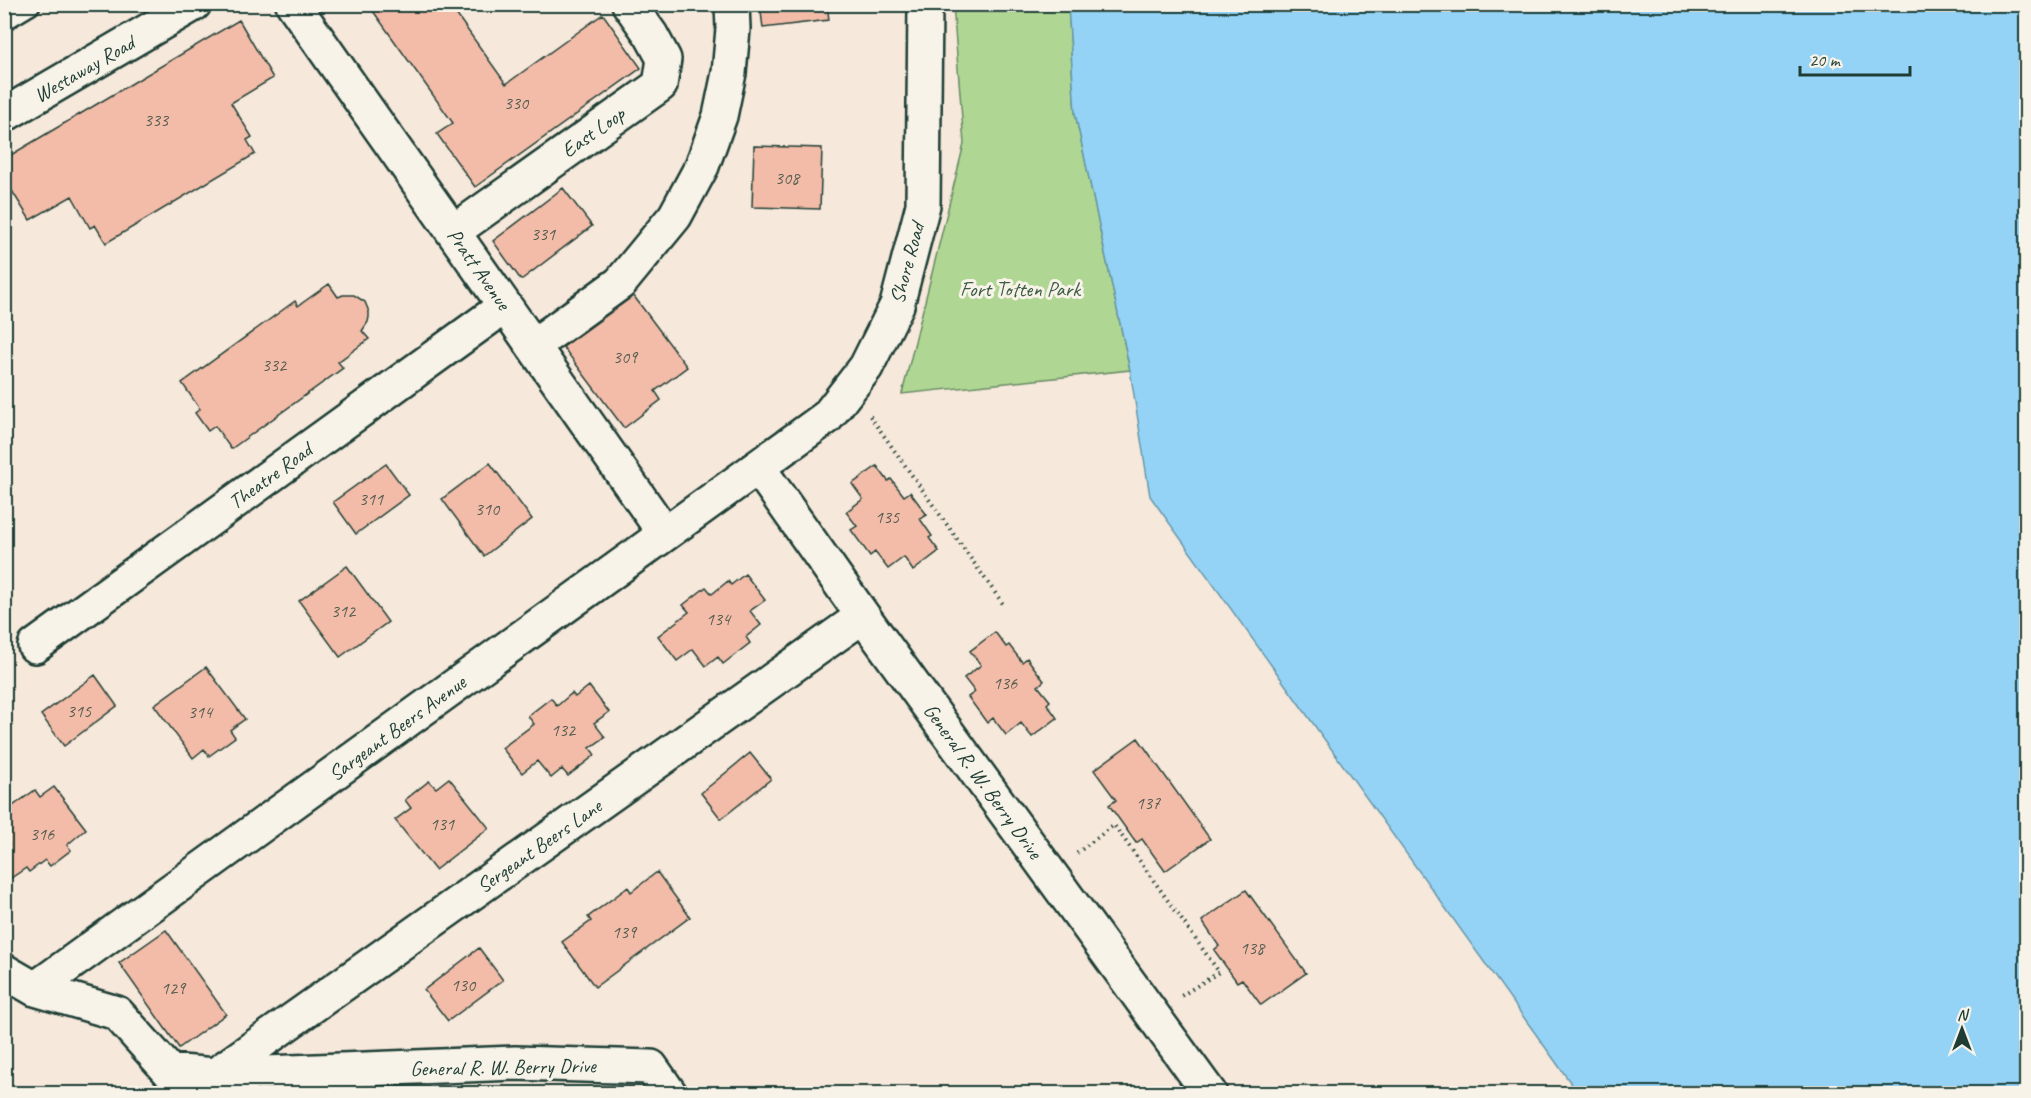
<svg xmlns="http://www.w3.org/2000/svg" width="2031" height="1098" viewBox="0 0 2031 1098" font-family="Caveat,sans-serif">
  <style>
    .green { fill: #afd793; stroke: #678a64; stroke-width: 1.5 }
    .water { fill: #95d3f6; stroke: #6697a8; stroke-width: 1.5 }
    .building { fill: #f3bca8; stroke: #1f3d34; stroke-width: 1.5 }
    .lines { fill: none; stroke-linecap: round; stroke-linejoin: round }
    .lane-casing { stroke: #1f3d34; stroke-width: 26 }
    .street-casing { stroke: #1f3d34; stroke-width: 38 }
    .path { stroke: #1f3d34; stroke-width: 4; stroke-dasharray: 1.5 4.5; stroke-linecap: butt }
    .lane { stroke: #f7f3e8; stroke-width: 21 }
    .street { stroke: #f7f3e8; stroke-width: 33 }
    .labels { text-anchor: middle; stroke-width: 6; stroke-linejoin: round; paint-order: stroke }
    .number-label { font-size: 18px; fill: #545d51 }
    .street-label { font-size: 21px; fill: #1f3d34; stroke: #f7f3e8 }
    .park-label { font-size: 21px; fill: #3c5c47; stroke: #f7f3e8 }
  </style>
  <rect width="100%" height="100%" fill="#f6e8db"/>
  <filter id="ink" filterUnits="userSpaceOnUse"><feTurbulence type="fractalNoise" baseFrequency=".0167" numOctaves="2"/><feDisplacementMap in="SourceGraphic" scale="12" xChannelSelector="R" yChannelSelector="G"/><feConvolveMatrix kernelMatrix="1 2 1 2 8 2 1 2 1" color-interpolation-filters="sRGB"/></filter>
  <g filter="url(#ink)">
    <!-- green -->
    <path class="green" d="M953,5H1068L1075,113L1130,370L902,394L964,144Z"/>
    <!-- water -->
    <path class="water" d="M1068,5H2026V1093H1578L1150,496L1130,370L1075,113Z"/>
    <!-- building -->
    <path class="building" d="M368,4H449L506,84L603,14L641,68L475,187L437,134L453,123Z
      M760,4H827L829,20L763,28Z
      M239,20L273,78L231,103L252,137L247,140L255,154L106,243L95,225L90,228L72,196L30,220L4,178V159Z
      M754,146L822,148L820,209L752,207Z
      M563,188L592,226L521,280L493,241Z
      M329,284L338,297L343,295H354L365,302L369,312V317L368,322L362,331L369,339L338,362L343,368L231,449L215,426L208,431L195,413L200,409L182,383L295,301L298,306Z
      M633,295L687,367L655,391L661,400L624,428L563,347Z
      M490,463L532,519L484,556L442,499Z
      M386,464L409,495L356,534L333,502Z
      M877,466L888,481L891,479L904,496L910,492L927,515L920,519L932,536L929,538L939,551L913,571L904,557L888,569L875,552L870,556L851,530L857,526L846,512L863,499L852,484Z
      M347,566L388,622L340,657L299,601Z
      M745,574L765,600L750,611L761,625L746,637L750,643L723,664L718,657L706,666L693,649L677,661L658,636L689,612L683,605L706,587L712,594L728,581L731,585Z
      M995,632L1006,647L1009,645L1022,662L1027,658L1044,681L1038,686L1050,701L1047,704L1057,718L1032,737L1021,723L1006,735L993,718L987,723L968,697L975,692L964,678L981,665L970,651Z
      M206,667L245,719L230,730L235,737L209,756L204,749L193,758L154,705Z
      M95,675L117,706L64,746L41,715Z
      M589,686L609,712L594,723L605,737L590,748L595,755L568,776L562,769L551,778L537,761L522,773L502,748L534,724L528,716L551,698L557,706L572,693L575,697Z
      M1138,738L1210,839L1165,871L1142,839L1136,843L1109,805L1116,800L1094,770Z
      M750,753L771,779L721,819L701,793Z
      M449,778L489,828L435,870L395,820L411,808L405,800L429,781L436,788Z
      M54,787L86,829L67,845L71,850L50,866L45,860L29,872L26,868L11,878L4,869V847L9,844L4,838V822L11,817L6,811L35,790L40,797Z
      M657,872L690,917L595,987L562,942L591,921L588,917L628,887L631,892Z
      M1246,890L1306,973L1261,1005L1242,979L1237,982L1214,950L1219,946L1202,921Z
      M166,930L226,1014L179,1048L119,963Z
      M479,948L503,980L448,1021L424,990Z"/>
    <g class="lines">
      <!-- lane casing -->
      <g class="lane-casing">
        <path id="lane" d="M4,19L29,4"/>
      </g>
      <!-- street casing -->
      <g class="street-casing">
        <path id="street" d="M293,4L665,534
          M4,115L194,4
          M453,232L660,85L664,59L651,35L629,4
          M533,346L620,283L675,216L702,166L720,116L729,73L733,29L732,4
          M758,467L863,616L1210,1094
          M35,646L505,306
          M4,971L35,989L117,1013L169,1071L215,1075L515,1063L651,1067L670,1094
          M35,989L827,417L866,367L897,305L923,205L925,4
          M215,1075L863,616"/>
      </g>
      <!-- path -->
      <path class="path" d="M870,416L1003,604
        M1077,853L1114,825L1219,972L1181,996"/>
      <!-- lane -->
      <use href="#lane" class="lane"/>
      <!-- street -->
      <use href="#street" class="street"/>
    </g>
  </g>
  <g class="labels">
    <!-- number labels -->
    <g class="number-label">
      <text x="516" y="109">330</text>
      <text x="156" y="126">333</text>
      <text x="787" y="184">308</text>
      <text x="543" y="240">331</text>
      <text x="625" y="363">309</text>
      <text x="274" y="371">332</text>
      <text x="371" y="505">311</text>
      <text x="487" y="515">310</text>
      <text x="887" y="523">135</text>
      <text x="343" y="617">312</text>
      <text x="718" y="625">134</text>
      <text x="1005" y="689">136</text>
      <text x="79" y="717">315</text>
      <text x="200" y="718">314</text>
      <text x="563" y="736">132</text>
      <text x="1148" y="809">137</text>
      <text x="442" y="830">131</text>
      <text x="42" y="840">316</text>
      <text x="624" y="938">139</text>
      <text x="1252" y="954">138</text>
      <text x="463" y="991">130</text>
      <text x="173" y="994">129</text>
    </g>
    <!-- street labels -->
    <g class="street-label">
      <text transform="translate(84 69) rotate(-30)" y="7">Westaway Road</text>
      <text transform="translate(593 132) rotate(-35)" y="7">East Loop</text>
      <text transform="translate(907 263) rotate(-75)" y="7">Shore Road</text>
      <text transform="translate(479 269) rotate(55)" y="7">Pratt Avenue</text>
      <text transform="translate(270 476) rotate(-36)" y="7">Theatre Road</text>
      <text transform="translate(397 728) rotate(-36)" y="7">Sargeant Beers Avenue</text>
      <text transform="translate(983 781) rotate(54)" y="7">General R. W. Berry Drive</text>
      <text transform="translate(539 846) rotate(-35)" y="7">Sergeant Beers Lane</text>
      <text transform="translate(503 1067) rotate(-1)" y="7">General R. W. Berry Drive</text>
    </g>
    <!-- park labels -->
    <g class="park-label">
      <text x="1020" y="296">Fort Totten Park</text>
    </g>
  </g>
  <!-- margin -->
  <rect width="2031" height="1098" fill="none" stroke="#f7f3e8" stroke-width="24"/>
  <rect x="12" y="12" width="2007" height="1074" fill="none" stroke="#1f3d34" stroke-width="2" filter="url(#ink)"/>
  <!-- north arrow -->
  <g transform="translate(1962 1029)" stroke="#f7f3e8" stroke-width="4.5" paint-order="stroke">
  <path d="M0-4.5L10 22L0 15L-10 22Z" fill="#1f3d34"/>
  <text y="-9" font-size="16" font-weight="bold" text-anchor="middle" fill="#1f3d34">N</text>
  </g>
  <!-- scale -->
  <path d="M1800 66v9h110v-9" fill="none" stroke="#1f3d34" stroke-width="3"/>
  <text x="1809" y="66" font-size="18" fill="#1f3d34" stroke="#f7f3e8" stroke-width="4.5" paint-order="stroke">20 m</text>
</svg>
